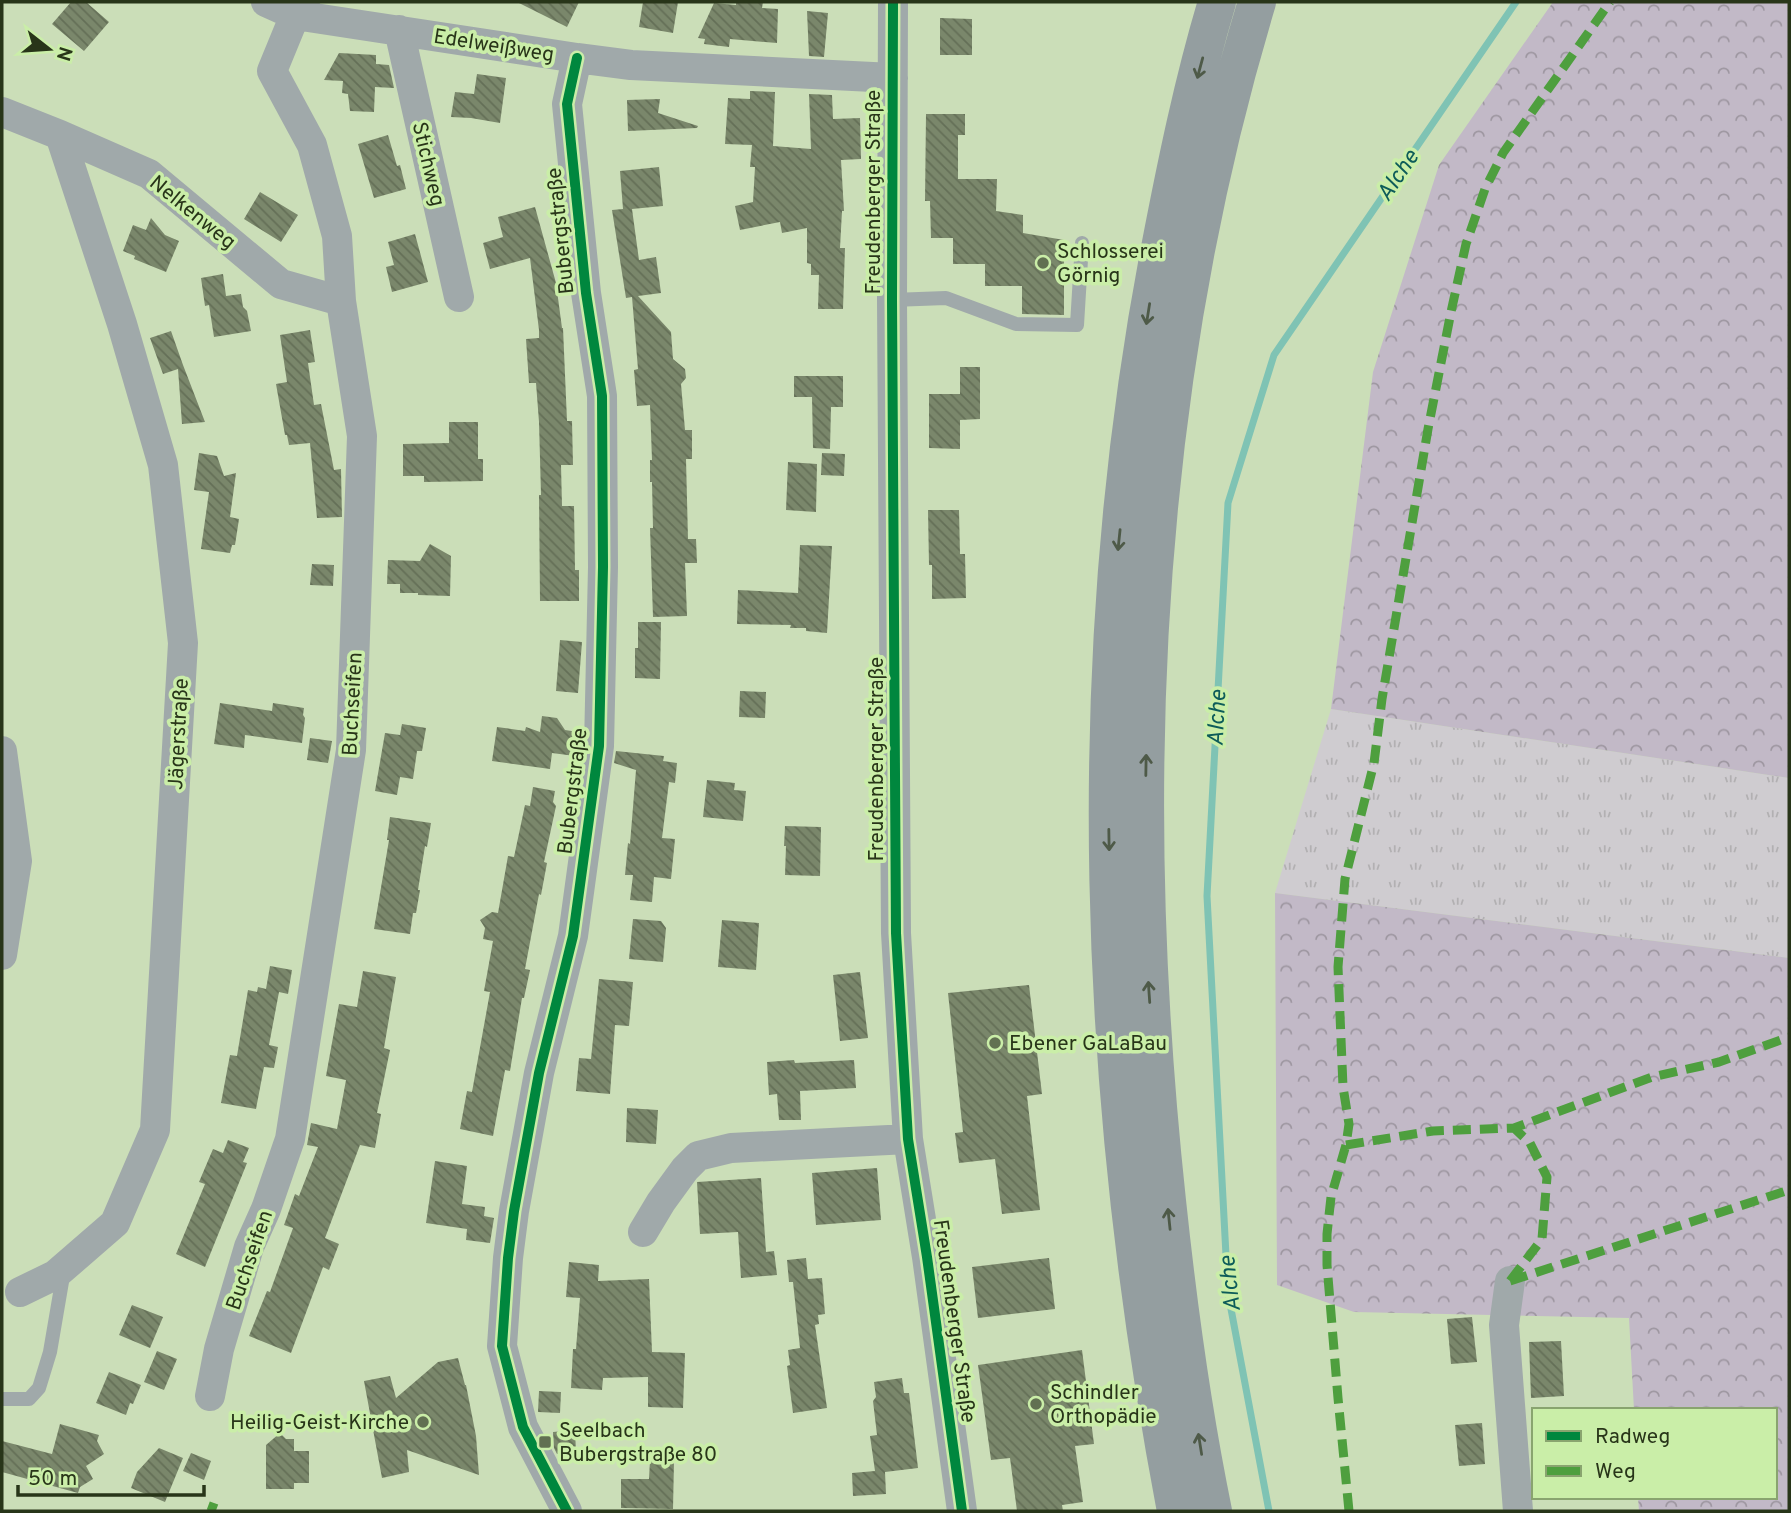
<svg xmlns="http://www.w3.org/2000/svg" width="1791" height="1513" viewBox="0 0 1791 1513" font-family="Overpass,sans-serif">
  <style>
    .grass { fill: url(#grass-tufts) }
    .forest { fill: url(#forest-crowns) }
    .lines { fill: none; stroke-linecap: round; stroke-linejoin: round }
    .stream { stroke: #7fc3b4; stroke-width: 7 }
    .building { fill: url(#building-back-hatch) }
    .service { stroke: #a0a9aa; stroke-width: 14 }
    .minor { stroke: #a0a9aa; stroke-width: 30 }
    .secondary { stroke: #949ea0; stroke-width: 38 }
    .quiet { stroke: #4e9f3e; stroke-width: 9; stroke-dasharray: 18 9; stroke-linecap: butt }
    .cycleway-casing { stroke: #caeea8; stroke-width: 15 }
    .cycleway { stroke: #00873e; stroke-width: 10 }
    .oneway { stroke: #4e5a48 }
    .poi-dot { fill: #617051; stroke: #caeea8; stroke-width: 2.5 }
    .labels { text-anchor: middle; stroke-width: 7; stroke-linejoin: round; paint-order: stroke }
    .street-label { font-size: 21px; fill: #283519; stroke: #caeea8 }
    .poi-label { font-size: 21px; fill: #283519; stroke: #caeea8; text-anchor: start }
    .water-label { font-size: 23px; font-style: italic; fill: #0d5c59; stroke: #caeea8 }
  </style>
  <defs>
    <pattern id="grass-tufts" width="24" height="20" patternUnits="userSpaceOnUse" patternTransform="scale(1.75)"><rect width="24" height="20" fill="#cfccd0"/><path d="M3 7l-1-3M5 7V3M7 7l1-3M15 17l-1-3M17 17v-4M19 17l1-3" fill="none" stroke="#b2b0b2"/></pattern>
    <pattern id="forest-crowns" width="20" height="18" patternUnits="userSpaceOnUse" patternTransform="scale(1.75)"><rect width="20" height="18" fill="#c2b9c7"/><path d="M2 6a3 3 0 1 1 6 0M12 15a3 3 0 1 1 6 0" fill="none" stroke="#9e97a1"/></pattern>
    <pattern id="building-back-hatch" width="6" height="6" patternUnits="userSpaceOnUse" patternTransform="scale(1.75)"><rect width="6" height="6" fill="#7a876b"/><path d="M-1 5l2 2M0 0l6 6M5-1l2 2" fill="none" stroke="#646f57"/></pattern>
  </defs>
  <rect width="100%" height="100%" fill="#cbdeb8"/>
  <!-- grass -->
  <path class="grass" d="M1331,709L1789,778V958L1275,893Z"/>
  <!-- forest -->
  <path class="forest" d="M1553,2H1789V778L1331,709L1373,372L1439,165Z
    M1275,893L1789,958V1511H1639L1638,1497H1775V1410H1634L1629,1318L1354,1312L1277,1285Z"/>
  <g class="lines">
    <!-- stream -->
    <path class="stream" d="M1269,1511L1228,1293L1207,896L1228,503L1274,355L1516,2"/>
  </g>
  <!-- building -->
  <path class="building" d="M71,2H86L109,22L84,51L52,24Z
    M517,2H579L567,27Z
    M643,2H678L673,33L639,27Z
    M736,2H763L762,8L778,9L777,43L730,39L729,47L704,44L705,39L698,38L714,3L736,5Z
    M807,11L828,13L824,57L809,56Z
    M940,18L972,19V55H940Z
    M339,53L376,55V64L389,65L394,88L375,87L374,112L350,111L348,94L342,93L343,81L324,80Z
    M477,74L506,78L500,123L471,118L451,117L455,92L474,94Z
    M750,91L775,92L773,146L811,149L809,94L832,95L833,119L860,118L861,159L841,160L844,211H842L840,248H845L843,309H818L819,275H811V264L807,263V228L782,233L780,222L740,230L735,206L753,202L755,167H750L752,145L725,144L728,98L750,99Z
    M660,99L658,113L698,126L697,128L628,131L627,100Z
    M926,114H965V135H958V179H997L996,211L1023,215V233L1064,240V315L1022,314V286H985V264H953V238H931L930,201H925Z
    M388,135L397,166L400,165L406,189L374,198L358,144Z
    M659,167L663,206L632,209L639,260L656,257L661,293L638,296L671,332L673,359L685,369L686,378L681,384L685,430H692V459H686L688,539H696L697,563H685L687,616L653,617L650,528H653L652,482H650V460H652L650,405L637,406L634,370L638,369L632,297L626,298L612,210L623,209L620,171Z
    M260,192L298,215L281,242L244,219Z
    M535,207L556,283L562,328H563L567,421H572L573,465H561L562,506H574L575,570H579V601H540L539,495H541L539,422L536,383H529L526,339L539,338V330L530,258L490,269L483,243L503,237L498,217Z
    M151,218L165,235L179,241L166,272L134,259L135,256L123,251L133,225L146,230Z
    M415,234L428,282L392,292L386,267L394,265L388,242Z
    M223,274L226,296L241,294L243,307L247,311L251,331L214,337L209,305L205,306L201,278Z
    M310,330L315,362L308,363L314,405L321,404L334,470L341,469L342,517L317,518L310,443L289,445L287,435H285L276,384L287,382L280,335Z
    M171,331L183,365L205,422L182,424L178,369L163,374L150,338Z
    M960,367H980V419L960,420V449L929,448V394H960Z
    M794,376H843V407H831L830,449L813,448L812,397H794Z
    M449,422H478V459H483V481L424,482V476H403V444L449,443Z
    M199,453L217,456L224,476L236,473L230,517L239,519L235,545H232L230,553L201,549L209,492L194,490Z
    M822,453L845,454L844,476L821,475Z
    M788,462L817,464L816,512L786,510Z
    M928,510H959L960,554H965L966,598L932,599V565H929Z
    M430,544L451,556L450,596L418,595V593H400V584H387L388,560L420,561Z
    M800,545L832,546L827,633L806,631V628H790L791,625L737,624L738,590L798,593Z
    M312,564L334,565L333,586L310,585Z
    M638,622H661L660,679L635,678V648H638Z
    M560,640L582,642L578,693L556,691Z
    M740,691L766,692L765,718L739,717Z
    M220,703L272,711L273,703L304,708L303,715L305,718L302,743L245,735L244,748L214,744Z
    M542,716L557,718L565,730L578,732L575,756L552,753L550,769L492,761L497,727L525,731L526,727L540,732Z
    M402,724L426,728L422,751H417L413,779L400,777L397,795L375,791L385,733L400,735Z
    M310,738L332,741L328,763L307,760Z
    M616,751L664,756L663,761L677,763L675,783L669,782L662,838L675,839L671,879L654,877L652,902L630,900L633,875H625L628,843L630,844L636,770L614,763Z
    M707,780L735,783L734,790L746,791L743,821L703,817Z
    M533,787L555,791L553,802L556,806L544,862L547,863L541,895L539,894L525,969L530,970L524,998H522L510,1071L505,1070L493,1136L460,1129L467,1091L472,1092L490,992L484,991L493,941L483,939L485,928L480,920L492,912L498,913L508,856L514,857L525,805L530,806Z
    M390,817L431,823L427,847L425,846L418,890H420L416,913H413L410,934L374,929L389,840H387Z
    M785,826L821,827L820,876L785,875L786,846H784Z
    M633,919L661,921L666,928L663,962L629,959Z
    M722,920L759,923L756,970L718,967Z
    M270,966L292,970L288,994L279,992L269,1045L278,1047L274,1068L264,1067L256,1109L221,1103L230,1055L237,1056L248,990L257,992L258,987L266,989Z
    M363,971L396,977L384,1048L390,1050L377,1113L381,1114L375,1148L360,1145L325,1238L339,1244L329,1270L323,1267L291,1353L249,1336L267,1291L270,1292L293,1228L284,1225L295,1194L299,1196L318,1147L307,1145L311,1123L337,1129L346,1080L326,1076L339,1004L357,1007Z
    M860,972L868,1038L840,1041L833,975Z
    M599,979L633,982L629,1026L615,1025L610,1094L576,1091L579,1058L591,1059Z
    M1029,985L1042,1094L1027,1096L1040,1210L1002,1214L995,1159L959,1163L955,1133L963,1132L948,993Z
    M794,1060L795,1063L854,1060L856,1088L800,1091L801,1120H779L777,1094L769,1095L767,1062Z
    M627,1108L658,1110L656,1144L626,1142Z
    M228,1140L249,1148L243,1162L247,1163L205,1267L176,1254L205,1184L199,1182L213,1149L223,1153Z
    M435,1161L467,1166L462,1204L485,1207L484,1216L494,1218L490,1243L466,1240L467,1229L426,1223Z
    M877,1168L881,1220L816,1225L812,1173Z
    M761,1178L766,1252L774,1251L777,1275L741,1278L738,1232L700,1234L697,1182Z
    M806,1258L808,1279L822,1278L825,1314L818,1315L819,1324L815,1325L827,1408L793,1413L787,1366L790,1365L788,1350L800,1348L793,1282H789L787,1260Z
    M1049,1258L1055,1309L978,1318L972,1267Z
    M569,1262L599,1265L598,1281L649,1279L652,1352L685,1353L683,1408L648,1407V1377L603,1378L602,1390L571,1388L573,1349H576L580,1298L566,1297Z
    M132,1305L163,1317L150,1348L119,1335Z
    M1472,1317L1477,1362L1451,1364L1447,1319Z
    M1561,1341L1564,1396L1531,1398L1529,1342Z
    M1082,1350L1094,1444L1075,1446L1083,1502L1062,1505L1063,1511H1017L1010,1458L991,1460L978,1365Z
    M157,1351L177,1359L164,1390L144,1382Z
    M458,1358L465,1385H466L476,1436L479,1475L407,1450L409,1472L382,1478L364,1381L390,1376L396,1398L438,1362Z
    M109,1372L141,1385L133,1404L130,1403L126,1415L96,1403Z
    M902,1378L904,1393H909L918,1468L885,1472L886,1494L853,1496L852,1473L875,1471L870,1436L877,1435L873,1401L876,1397L874,1382Z
    M539,1391L561,1392L560,1413L538,1412Z
    M1482,1423L1485,1464L1459,1466L1455,1425Z
    M60,1424L99,1435L97,1441L104,1454L86,1466L93,1479L80,1487L78,1493L2,1472V1441L52,1454Z
    M575,1430L576,1452L557,1454L554,1448L553,1432Z
    M280,1433L286,1439H294V1451H309V1483H294V1489H266V1445Z
    M159,1448L183,1458L165,1502L131,1488L137,1472Z
    M191,1453L211,1461L204,1480L183,1471Z
    M650,1460L674,1461L673,1509L621,1508V1479H649Z"/>
  <g class="lines">
    <!-- service -->
    <path class="service" d="M892,300L946,298L1016,324L1077,325L1082,243
      M2,1399H29L39,1388L50,1352L64,1270"/>
    <!-- minor -->
    <path class="minor" d="M266,2L295,15L577,58L631,65L893,78
      M893,2L892,300L896,933L908,1139L927,1257L962,1511
      M399,30L459,297
      M2,112L60,135L149,174L281,284L341,301
      M2,751L17,861L2,955
      M643,1232L661,1202L685,1169L698,1156L731,1148L908,1139
      M1510,1281L1504,1325L1518,1511
      M20,1292L55,1275L115,1223L155,1130L183,643L163,465L122,324L60,135
      M210,1396L219,1349L249,1247L266,1209L290,1139L351,750L362,436L341,301L337,236L312,145L272,71L295,15L305,2
      M567,1511L523,1427L502,1346L508,1258L514,1211L539,1073L573,936L599,746L603,567L602,396L586,293L567,104L577,58"/>
    <!-- secondary -->
    <path class="secondary" d="M1176,1511C1097,1096 1080,664 1160,248C1176,165 1193,82 1217,2
      M1213,1511C1192,1409 1178,1305 1167,1201C1124,801 1140,389 1257,2"/>
    <!-- quiet -->
    <path class="quiet" d="M1346,1145L1433,1131L1514,1128L1652,1077L1719,1062L1789,1037
      M1510,1281L1789,1190
      M1510,1281L1542,1239L1547,1177L1530,1143L1514,1128
      M211,1511L214,1503
      M1349,1511L1338,1398L1327,1265V1234L1331,1197L1346,1145L1349,1124L1343,1087L1338,967L1345,879L1374,763L1382,699L1428,429L1451,312L1466,244L1485,189L1503,153L1610,2"/>
    <!-- cycleway casing -->
    <g class="cycleway-casing">
      <path id="cycleway" d="M893,2L892,300L896,933L908,1139L927,1257L962,1511
        M567,1511L523,1427L502,1346L508,1258L514,1211L539,1073L573,936L599,746L603,567L602,396L586,293L567,104L577,58"/>
    </g>
    <!-- cycleway -->
    <use href="#cycleway" class="cycleway"/>
  </g>
  <!-- one-way arrows -->
  <defs><path id="oneway-shaft" d="M-6 0H5M1.5-3L5.5 0L1.5 3" fill="none" stroke-width="1.6" stroke-linecap="round" stroke-linejoin="round" transform="scale(1.75)"/></defs>
  <g class="oneway">
    <use href="#oneway-shaft" transform="translate(1200 68) rotate(105)"/>
    <use href="#oneway-shaft" transform="translate(1148 314) rotate(99)"/>
    <use href="#oneway-shaft" transform="translate(1119 540) rotate(96)"/>
    <use href="#oneway-shaft" transform="translate(1146 765) rotate(-89)"/>
    <use href="#oneway-shaft" transform="translate(1109 840) rotate(89)"/>
    <use href="#oneway-shaft" transform="translate(1149 992) rotate(-94)"/>
    <use href="#oneway-shaft" transform="translate(1169 1219) rotate(-96)"/>
    <use href="#oneway-shaft" transform="translate(1200 1444) rotate(-99)"/>
  </g>
  <!-- markers -->
  <g class="poi-dot">
    <circle cx="1043" cy="263" r="7"/>
    <circle cx="995" cy="1043" r="7"/>
    <circle cx="1036" cy="1404" r="7"/>
    <circle cx="423" cy="1422" r="7"/>
    <rect x="538" y="1435" width="14" height="14" rx="3.5"/>
  </g>
  <g class="labels">
    <!-- street labels -->
    <g class="street-label">
      <text transform="translate(494 45) rotate(9)" y="7">Edelweißweg</text>
      <text transform="translate(429 164) rotate(77)" y="7">Stichweg</text>
      <text transform="translate(873 192) rotate(-90)" y="7">Freudenberger Straße</text>
      <text transform="translate(193 212) rotate(39)" y="7">Nelkenweg</text>
      <text transform="translate(560 231) rotate(-96)" y="7">Bubergstraße</text>
      <text transform="translate(352 704) rotate(-87)" y="7">Buchseifen</text>
      <text transform="translate(178 734) rotate(-87)" y="7">Jägerstraße</text>
      <text transform="translate(876 759) rotate(-90)" y="7">Freudenberger Straße</text>
      <text transform="translate(572 791) rotate(-83)" y="7">Bubergstraße</text>
      <text transform="translate(249 1260) rotate(-71)" y="7">Buchseifen</text>
      <text transform="translate(955 1321) rotate(82)" y="7">Freudenberger Straße</text>
    </g>
    <!-- poi labels -->
    <g class="poi-label">
      <text x="1057" y="258">Schlosserei<tspan x="1057" dy="24">Görnig</tspan></text>
      <text x="1009" y="1050">Ebener GaLaBau</text>
      <text x="1050" y="1399">Schindler<tspan x="1050" dy="24">Orthopädie</tspan></text>
      <text x="409" y="1429" text-anchor="end">Heilig-Geist-Kirche</text>
      <text x="559" y="1437">Seelbach<tspan x="559" dy="24">Bubergstraße 80</tspan></text>
    </g>
    <!-- water labels -->
    <g class="water-label">
      <text transform="translate(1397 175) rotate(-56)" y="8">Alche</text>
      <text transform="translate(1216 718) rotate(-87)" y="8">Alche</text>
      <text transform="translate(1229 1284) rotate(-96)" y="8">Alche</text>
    </g>
  </g>
  <!-- border -->
  <rect width="1791" height="1513" fill="none" stroke="#283519" stroke-width="7"/>
  <!-- legend -->
  <rect x="1532" y="1408" width="245" height="91" fill="#caeea8" stroke="#89a46f" stroke-width="2"/>
  <rect x="1546" y="1431" width="35" height="10" fill="#00873e" stroke="#89a46f" stroke-width="2"/>
  <text x="1595" y="1443" font-size="21" fill="#283519">Radweg</text>
  <rect x="1546" y="1466" width="35" height="10" fill="#4e9f3e" stroke="#89a46f" stroke-width="2"/>
  <text x="1595" y="1478" font-size="21" fill="#283519">Weg</text>
  <!-- north arrow -->
  <g transform="translate(49 49) rotate(107)" stroke="#caeea8" stroke-width="5" paint-order="stroke">
  <path d="M0-5L12 26L0 18L-12 26Z" fill="#283519"/>
  <text y="-10" font-size="19" font-weight="bold" text-anchor="middle" fill="#283519">N</text>
  </g>
  <!-- scale -->
  <path d="M18 1485v10h186v-10" fill="none" stroke="#283519" stroke-width="3.5"/>
  <text x="28" y="1485" font-size="21" fill="#283519" stroke="#caeea8" stroke-width="5" paint-order="stroke">50 m</text>
</svg>
